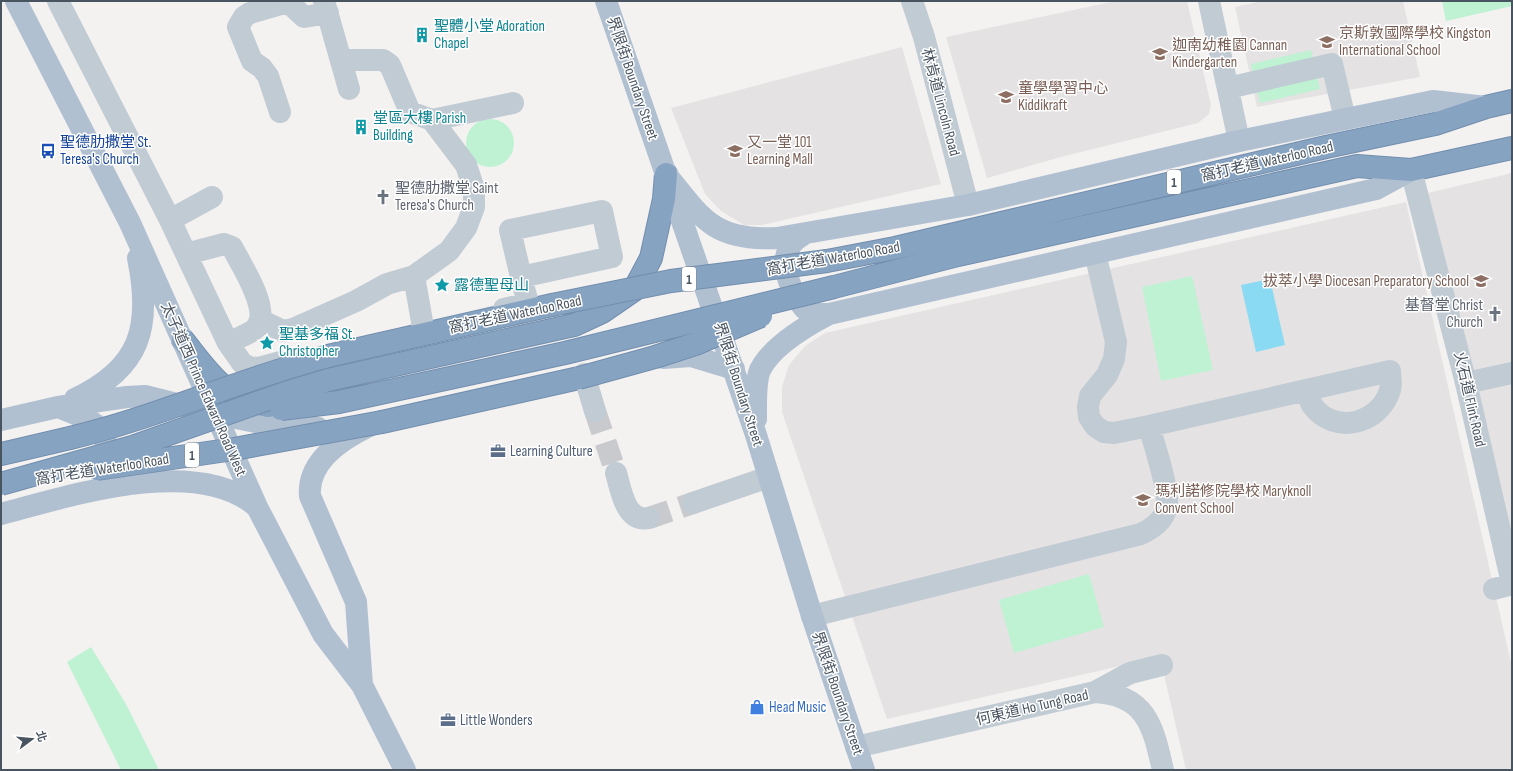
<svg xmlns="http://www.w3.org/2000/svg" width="1513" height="771" viewBox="0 0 1513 771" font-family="'Sofia Sans Condensed','Noto Sans TC',sans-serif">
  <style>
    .education { fill: #e5e2e3 }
    .green { fill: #bef2d3 }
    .water { fill: #89daf2 }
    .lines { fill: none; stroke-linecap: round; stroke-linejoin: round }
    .minor-tunnel { stroke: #c9cacd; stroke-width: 22; stroke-dasharray: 22 11; stroke-linecap: butt }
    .highway-casing { stroke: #728eae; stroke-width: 24 }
    .minor { stroke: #c1cbd3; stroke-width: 22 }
    .major { stroke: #b0c0d1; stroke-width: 22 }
    .highway { stroke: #87a3c2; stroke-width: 22 }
    .highway-bridge-casing { stroke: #728eae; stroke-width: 24; stroke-linecap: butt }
    .highway-bridge { stroke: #87a3c2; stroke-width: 22 }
    .labels { text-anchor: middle; stroke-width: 3; stroke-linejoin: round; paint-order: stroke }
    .shield { fill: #fff; stroke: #7f8790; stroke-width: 1 }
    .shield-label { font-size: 14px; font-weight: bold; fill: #485460 }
    .culture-label { font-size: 15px; fill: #0d838f; stroke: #fff; text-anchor: start }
    .education-label { font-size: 15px; fill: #785e54; stroke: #fff; text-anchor: start }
    .street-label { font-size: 15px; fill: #485460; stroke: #fff }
    .transit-label { font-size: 15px; fill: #164399; stroke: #fff; text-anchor: start }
    .worship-label { font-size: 15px; fill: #5b616d; stroke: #fff; text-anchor: start }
    .service-label { font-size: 15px; fill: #4e5e75; stroke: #fff; text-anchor: start }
    .shop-label { font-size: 15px; fill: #366cbe; stroke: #fff; text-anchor: start }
  </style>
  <rect width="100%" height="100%" fill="#f4f1f1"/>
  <!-- education -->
  <path class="education" d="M1116,1H1187L1211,105L1209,114L1198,123L1061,157L987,178L946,37Z
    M1263,1H1403L1420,77L1257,107L1235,7Z
    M902,47L941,184L762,225H744L721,211L705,194L671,108Z
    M1512,173V368L1474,375L1428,193Z
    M1406,202L1512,667V770H1186L1160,657L887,719L782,412V387L789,365L805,346L825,333Z
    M1512,382V551L1475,389Z"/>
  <!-- green -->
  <path class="green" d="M1442,1H1512V6L1446,21Z
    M1311,50L1320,89L1260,103L1251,64Z
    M466 143a24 24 0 1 1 48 0a24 24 0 1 1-48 0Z
    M1192,276L1213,370L1161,381L1142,287Z
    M1089,574L1104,627L1014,653L999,600Z
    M91,647L126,704L159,770H121L67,662Z"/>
  <!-- water -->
  <path class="water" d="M1270,279L1285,345L1256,352L1241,285Z"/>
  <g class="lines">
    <!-- minor-tunnel -->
    <path class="minor-tunnel" d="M595,411L616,473
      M649,518L693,503"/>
    <!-- highway casing -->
    <g class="highway-casing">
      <path id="highway" d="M827,261L895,248L1326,147L1435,124L1486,107L1512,101
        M834,287L958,255L1357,166L1411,170L1512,148
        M574,325L602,312L634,290L651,258L664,199L666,174
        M183,340C210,374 223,397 268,406
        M328,356L552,305
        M382,422L579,378
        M1,454L70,438"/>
    </g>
    <!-- minor -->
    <path class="minor" d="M58,1L170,220L228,343L242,363L249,367L258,368L280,362
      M324,1L349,89
      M912,1L924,37L968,205
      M1209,1L1239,141
      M1228,88L1332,64L1345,119
      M280,112L268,76L262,68L252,61L238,27L244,17L250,13L288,2L304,17L328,13
      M432,120L513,103
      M1411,170L1466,383L1512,583
      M602,211L612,257L521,277L510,230Z
      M170,220L212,197
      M1095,253L1116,342L1114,359L1107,375L1090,396L1088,407L1089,417L1095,426L1104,432L1114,433L1149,426L1390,371C1390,377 1392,384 1390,390C1380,424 1334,436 1312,405C1310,401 1308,395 1306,391
      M186,254L224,244L232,247C241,265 273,312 255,329C250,334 235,339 228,343
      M414,276L423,327
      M504,309L528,303L521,277
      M260,320L283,331L293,329L356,301L387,284L414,276L449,251L466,228L474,207V189L466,165L432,120L410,112L390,65L383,60H341
      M584,374L595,411
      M1466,383L1512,373
      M616,473C621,489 625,523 649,518
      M693,503L769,477
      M1494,589L1512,584
      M812,616L1141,534C1153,528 1165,520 1167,505C1169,489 1154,444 1149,426
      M1095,692L1130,673L1162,665
      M856,747L1095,692C1147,695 1153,727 1163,770"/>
    <!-- major -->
    <path class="major" d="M16,1L130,223L257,507L323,634L362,685L405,770
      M606,1L756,435L812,616L864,770
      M666,174C702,219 714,241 777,238L968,205L1239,141L1433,101L1486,107
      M804,234C800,237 795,239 792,244C776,264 794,300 810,314H829
      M663,358L691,356L734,369
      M75,399C141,368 152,327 138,258
      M58,407C81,417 107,421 106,450C106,458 105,465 102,472
      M756,419C756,406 755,382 760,370C772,346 806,326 829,314L1376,189L1411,170
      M1,420L58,407L127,397L145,396L216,414L271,425L294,428H318
      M1,514C70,496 197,454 257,507
      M362,685L356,602L310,496C307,462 342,439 369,426"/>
    <!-- highway -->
    <use href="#highway" class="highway"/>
    <!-- highway-bridge casing -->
    <g class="highway-bridge-casing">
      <path id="highway-bridge" d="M552,305L671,281L827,261
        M579,378L655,357L698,343L761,316
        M281,409L339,402L565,353L834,287
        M70,438C158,417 240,379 328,356
        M97,469L234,449L382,422
        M1,484L132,447L285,393L328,380L574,325"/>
    </g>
    <!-- highway-bridge -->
    <use href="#highway-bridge" class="highway-bridge"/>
  </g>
  <!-- icons -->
  <defs>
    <g id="building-bare" transform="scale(1.2)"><path d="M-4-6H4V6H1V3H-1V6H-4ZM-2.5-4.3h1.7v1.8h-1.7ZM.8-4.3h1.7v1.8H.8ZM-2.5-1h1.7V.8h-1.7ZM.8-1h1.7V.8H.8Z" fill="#0f9aa8" stroke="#fff" stroke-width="2.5" paint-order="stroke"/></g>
    <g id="school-bare" transform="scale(1.2)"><path d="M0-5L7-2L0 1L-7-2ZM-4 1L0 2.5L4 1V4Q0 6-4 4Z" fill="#8d6e63" stroke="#fff" stroke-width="2.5" paint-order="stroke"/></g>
    <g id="bus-bare" transform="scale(1.2)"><path d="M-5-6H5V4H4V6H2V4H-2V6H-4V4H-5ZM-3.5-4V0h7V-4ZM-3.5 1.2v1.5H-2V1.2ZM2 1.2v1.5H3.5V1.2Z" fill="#1a4fb4" stroke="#fff" stroke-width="2.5" paint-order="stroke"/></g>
    <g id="church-bare" transform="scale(1.2)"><path d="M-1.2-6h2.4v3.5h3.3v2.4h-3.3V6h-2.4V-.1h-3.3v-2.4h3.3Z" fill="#6b7280" stroke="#fff" stroke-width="2.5" paint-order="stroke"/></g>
    <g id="sight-bare" transform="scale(1.2)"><path d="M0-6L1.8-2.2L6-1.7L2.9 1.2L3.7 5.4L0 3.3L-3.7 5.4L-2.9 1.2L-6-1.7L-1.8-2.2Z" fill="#0f9aa8" stroke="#fff" stroke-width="2.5" paint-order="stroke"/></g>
    <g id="office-bare" transform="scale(1.2)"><path d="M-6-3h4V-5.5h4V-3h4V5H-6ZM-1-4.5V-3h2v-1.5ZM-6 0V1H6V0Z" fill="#5c6f8a" stroke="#fff" stroke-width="2.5" paint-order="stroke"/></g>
    <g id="shop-bare" transform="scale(1.2)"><path d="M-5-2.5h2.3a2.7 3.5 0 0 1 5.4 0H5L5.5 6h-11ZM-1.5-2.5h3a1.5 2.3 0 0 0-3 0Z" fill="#3f7fe0" stroke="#fff" stroke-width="2.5" paint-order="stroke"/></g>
  </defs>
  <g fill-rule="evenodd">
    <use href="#building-bare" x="422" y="35"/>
    <use href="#school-bare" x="1327" y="42"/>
    <use href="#school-bare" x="1160" y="54"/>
    <use href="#school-bare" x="1006" y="97"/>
    <use href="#building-bare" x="361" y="127"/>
    <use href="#bus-bare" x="48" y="151"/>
    <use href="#school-bare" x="735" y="151"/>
    <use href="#church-bare" x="383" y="197"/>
    <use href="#school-bare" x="1481" y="281"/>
    <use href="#sight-bare" x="442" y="285"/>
    <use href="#church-bare" x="1495" y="314"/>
    <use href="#sight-bare" x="267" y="343"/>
    <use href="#office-bare" x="498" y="451"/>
    <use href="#school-bare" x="1143" y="500"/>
    <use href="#shop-bare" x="757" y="707"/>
    <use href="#office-bare" x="448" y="720"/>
  </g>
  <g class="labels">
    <!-- shield labels -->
    <g class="shield">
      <rect x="1167" y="170" width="14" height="24" rx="3"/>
      <rect x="682" y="267" width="14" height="24" rx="3"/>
      <rect x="185" y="443" width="14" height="24" rx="3"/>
    </g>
    <g class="shield-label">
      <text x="1174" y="187">1</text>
      <text x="689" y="284">1</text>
      <text x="192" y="460">1</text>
    </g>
    <!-- culture labels -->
    <g class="culture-label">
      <text x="434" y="31">聖體小堂 Adoration<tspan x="434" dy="17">Chapel</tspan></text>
      <text x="373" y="123">堂區大樓 Parish<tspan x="373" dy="17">Building</tspan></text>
      <text x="454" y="290">露德聖母山</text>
      <text x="279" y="339">聖基多福 St.<tspan x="279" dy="17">Christopher</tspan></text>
    </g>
    <!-- education labels -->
    <g class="education-label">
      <text x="1339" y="38">京斯敦國際學校 Kingston<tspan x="1339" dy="17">International School</tspan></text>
      <text x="1172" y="50">迦南幼稚園 Cannan<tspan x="1172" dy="17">Kindergarten</tspan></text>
      <text x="1018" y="93">童學學習中心<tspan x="1018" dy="17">Kiddikraft</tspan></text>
      <text x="747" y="147">又一堂 101<tspan x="747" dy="17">Learning Mall</tspan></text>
      <text x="1469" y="286" text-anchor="end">拔萃小學 Diocesan Preparatory School</text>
      <text x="1155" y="496">瑪利諾修院學校 Maryknoll<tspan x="1155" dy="17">Convent School</tspan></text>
    </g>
    <!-- street labels -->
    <g class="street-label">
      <text transform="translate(633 78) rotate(71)" y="5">界限街 Boundary Street</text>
      <text transform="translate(941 102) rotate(75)" y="5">林肯道 Lincoln Road</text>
      <text transform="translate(1267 161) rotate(-13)" y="5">窩打老道 Waterloo Road</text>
      <text transform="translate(833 258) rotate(-10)" y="5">窩打老道 Waterloo Road</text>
      <text transform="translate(515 314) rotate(-12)" y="5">窩打老道 Waterloo Road</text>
      <text transform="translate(739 384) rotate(72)" y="5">界限街 Boundary Street</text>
      <text transform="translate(204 389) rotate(66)" y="5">太子道西 Prince Edward Road West</text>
      <text transform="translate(1470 399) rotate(77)" y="5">火石道 Flint Road</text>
      <text transform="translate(102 469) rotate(-9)" y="5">窩打老道 Waterloo Road</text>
      <text transform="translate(838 693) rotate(71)" y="5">界限街 Boundary Street</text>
      <text transform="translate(1032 707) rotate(-13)" y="5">何東道 Ho Tung Road</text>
    </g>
    <!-- transit labels -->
    <g class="transit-label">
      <text x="60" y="147">聖德肋撒堂 St.<tspan x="60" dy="17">Teresa's Church</tspan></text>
    </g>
    <!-- worship labels -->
    <g class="worship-label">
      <text x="395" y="193">聖德肋撒堂 Saint<tspan x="395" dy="17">Teresa's Church</tspan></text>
      <text x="1483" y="310" text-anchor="end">基督堂 Christ<tspan x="1483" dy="17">Church</tspan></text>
    </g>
    <!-- service labels -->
    <g class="service-label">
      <text x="510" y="456">Learning Culture</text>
      <text x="460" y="725">Little Wonders</text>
    </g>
    <!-- shop labels -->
    <g class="shop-label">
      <text x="769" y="712">Head Music</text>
    </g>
  </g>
  <!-- border -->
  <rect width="1513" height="771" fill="none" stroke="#485460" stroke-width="4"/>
  <!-- north arrow -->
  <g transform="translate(32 739) rotate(74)" stroke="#ffffff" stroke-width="3" paint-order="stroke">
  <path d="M0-3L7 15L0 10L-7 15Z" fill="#485460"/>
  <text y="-6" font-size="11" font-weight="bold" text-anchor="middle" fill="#485460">北</text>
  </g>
</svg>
